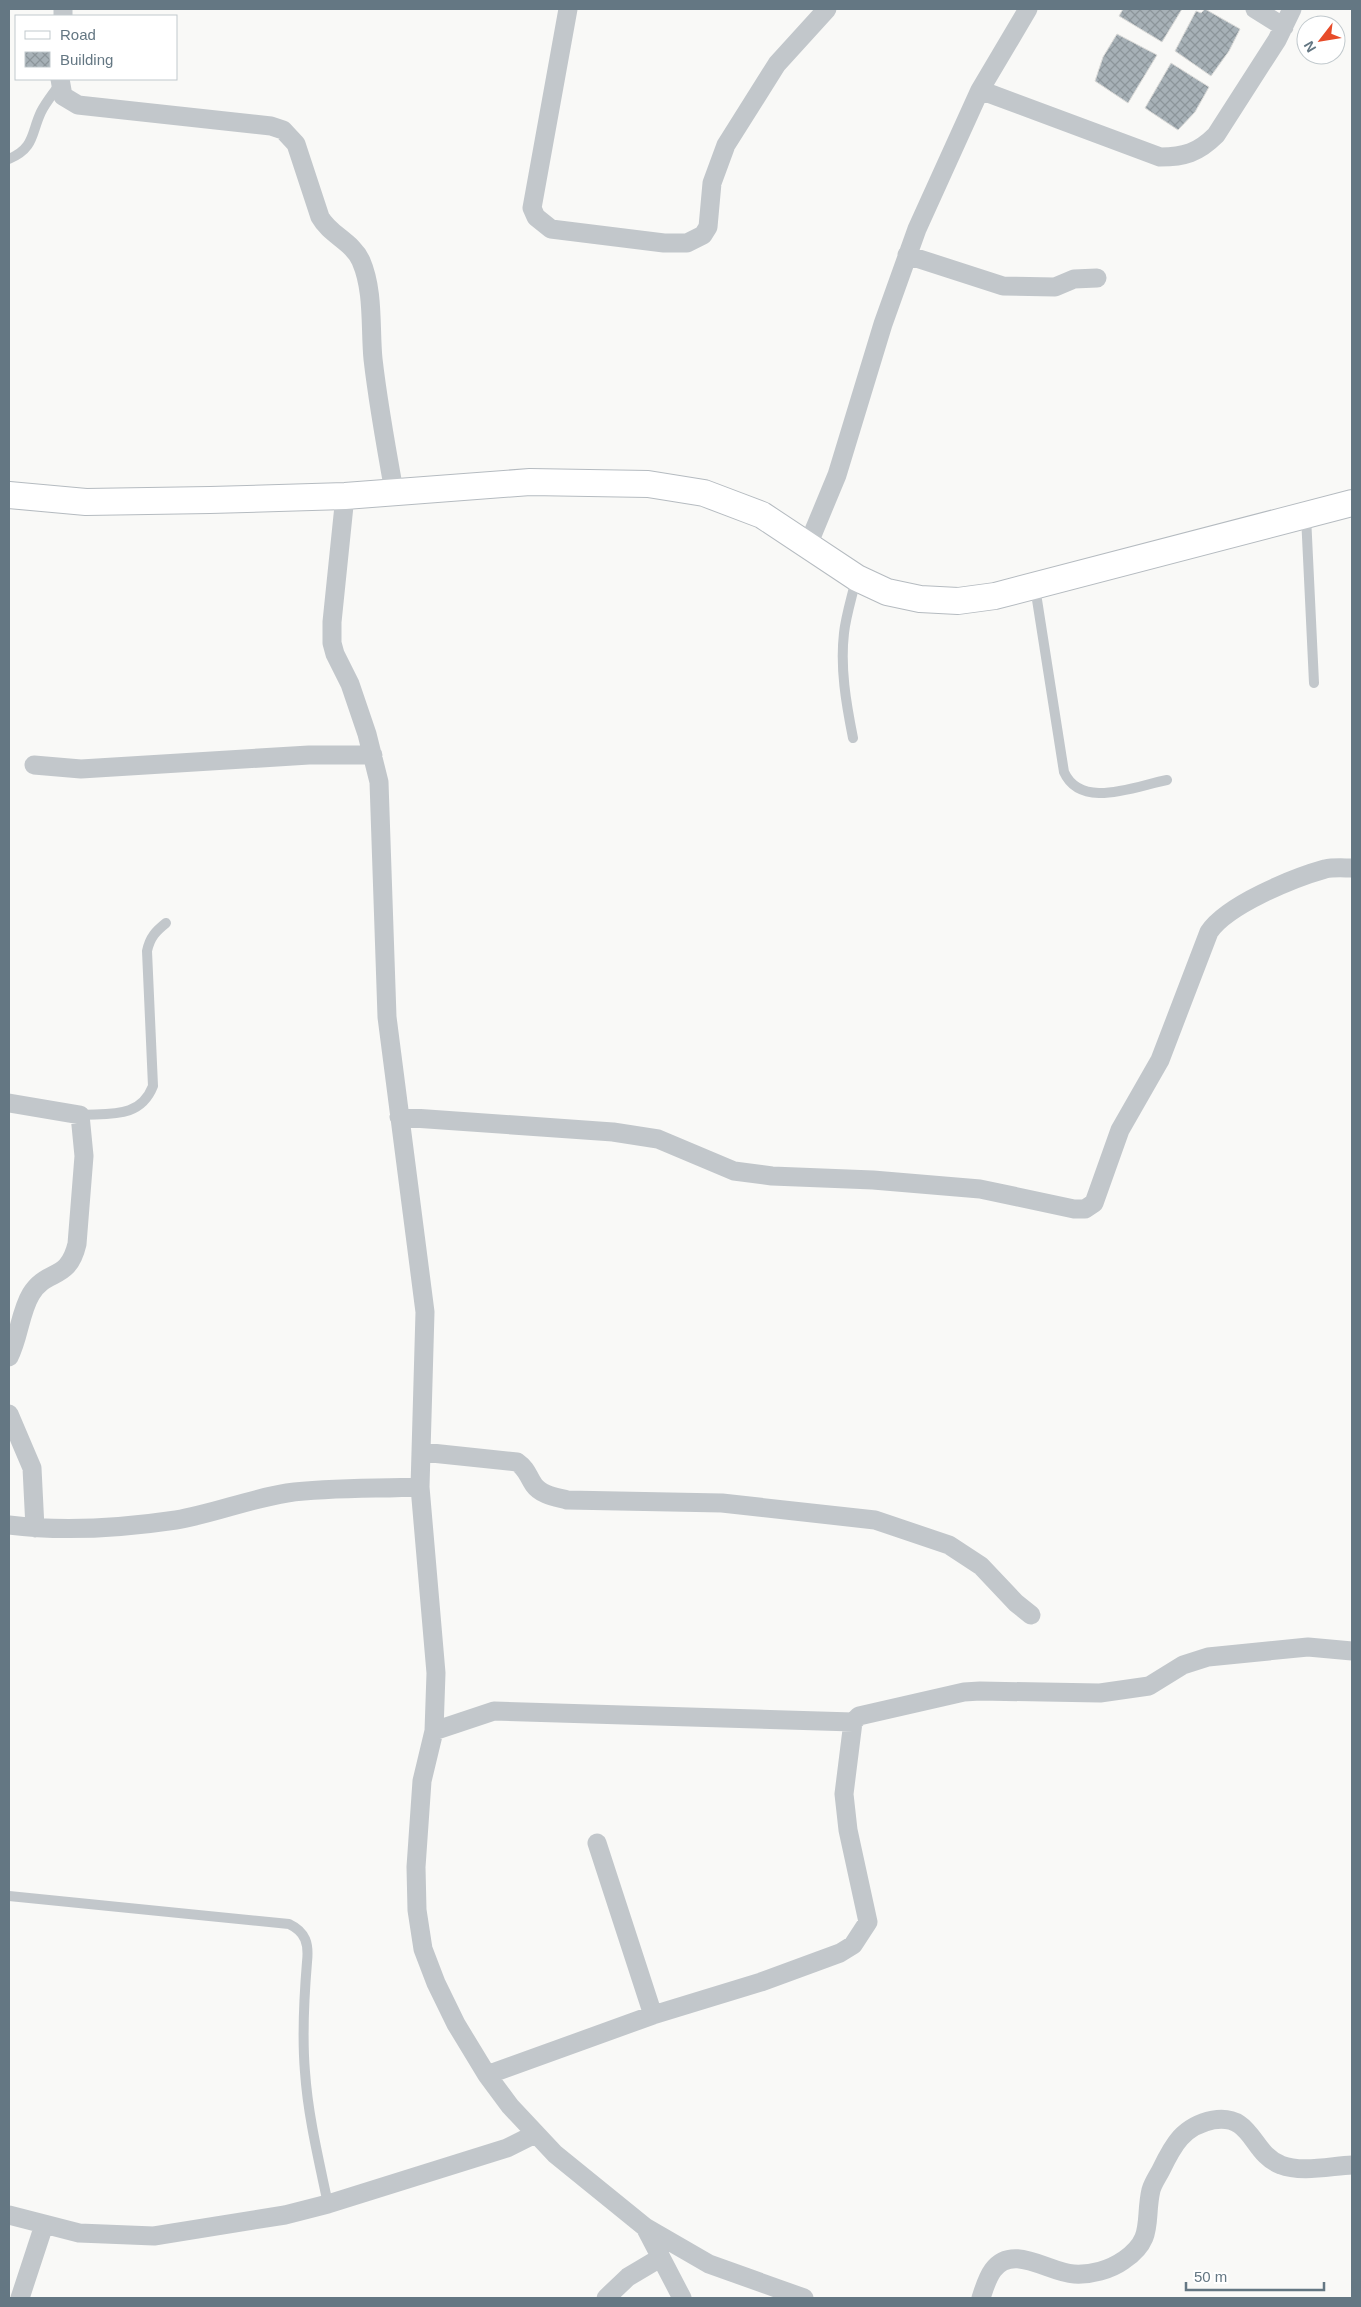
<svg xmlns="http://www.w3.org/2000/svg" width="1361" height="2307" viewBox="0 0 1361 2307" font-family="Arial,sans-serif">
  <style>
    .building { fill: url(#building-cross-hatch); stroke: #dbdbd9 }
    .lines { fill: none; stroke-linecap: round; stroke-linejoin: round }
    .secondary-casing { stroke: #b5bbc0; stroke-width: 28 }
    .lane { stroke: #c2c7cb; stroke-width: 10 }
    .street { stroke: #c2c7cb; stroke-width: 19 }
    .secondary { stroke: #fff; stroke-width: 26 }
  </style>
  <defs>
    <pattern id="building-cross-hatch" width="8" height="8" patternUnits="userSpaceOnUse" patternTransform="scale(1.25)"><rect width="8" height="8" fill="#a7b1b7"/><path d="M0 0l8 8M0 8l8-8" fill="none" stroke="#8c959a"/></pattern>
  </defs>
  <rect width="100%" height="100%" fill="#f9f9f7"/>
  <!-- building -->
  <path class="building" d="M1123,9H1182L1162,42L1119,16Z
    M1205,9L1240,29L1229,51L1211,76L1175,51L1196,11L1201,13Z
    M1117,34L1157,55L1128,103L1095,81L1103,57Z
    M1171,63L1209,87L1195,112L1178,130L1145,108Z"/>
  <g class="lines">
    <!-- secondary casing -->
    <g class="secondary-casing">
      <path id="secondary" d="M9,495L86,502L210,500L345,496L530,482L648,484L704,493L762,515L857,578L887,592L920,599L958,601L995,596L1352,503"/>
    </g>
    <!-- lane -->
    <path class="lane" d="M9,159C35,148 31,133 41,112C46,102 53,94 59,85
      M1306,516L1314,683
      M1035,587L1064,772C1081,810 1135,786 1167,780
      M853,738C846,703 840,668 844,633C846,615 852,597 856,579
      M80,1115C110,1113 140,1119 153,1086L147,951C150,937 156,931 166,923
      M9,1896L289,1924C306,1932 309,1944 307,1962C304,1998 302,2036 305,2072C308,2116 319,2161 328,2204"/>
    <!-- street -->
    <path class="street" d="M568,9L532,208L536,217L551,229L664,243H687L703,235L708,227L712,183L726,145L777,64L827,9
      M1255,9L1284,27
      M63,16V9
      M60,79L63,96L78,105L271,126L283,130L296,144L320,217C330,235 353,242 361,261C374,291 370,328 373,359C378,403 386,447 394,491
      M980,90L1160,157C1184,157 1198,153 1216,135L1277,40L1292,9
      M907,255L1003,286L1055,287L1074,279L1097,278
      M345,496L332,622V643L335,654L350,684L367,734L379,782L387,1017L425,1312L420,1487L436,1673L434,1731L422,1781L416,1867L417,1910L423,1949L436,1983L456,2024L487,2075L510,2106L555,2154L645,2227L709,2264L804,2298
      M808,545L837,475L883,324L917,229L980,90L1028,9
      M34,765L81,769L309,755H373
      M9,1103L80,1115L84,1156L77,1244C68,1282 47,1268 31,1294C20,1312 19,1338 9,1357
      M399,1117L613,1132L658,1139L734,1171L772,1176L873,1180L980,1189L1074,1209H1085L1094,1203L1120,1130L1160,1060L1209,932C1227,905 1293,878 1325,869C1334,867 1344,868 1352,868
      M9,1414L32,1468L35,1528
      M422,1452L517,1462C528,1470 527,1475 534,1485C541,1495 556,1497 567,1500L722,1503L875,1520L949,1545L981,1566L1016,1603L1031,1615
      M9,1525C63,1532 122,1528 176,1520C213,1514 249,1499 287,1493C331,1487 376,1489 420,1487
      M434,1731L494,1711L853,1722
      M597,1843L653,2015
      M487,2075L653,2015L761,1982L840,1953L853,1945L868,1922L848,1830L844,1794L853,1722L859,1716L964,1692L980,1691L1100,1693L1149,1686L1183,1665L1208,1657L1308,1647L1352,1651
      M9,2215L79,2233L154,2236L285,2215L328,2204L507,2148L535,2134
      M645,2227L682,2298
      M20,2298L44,2225
      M606,2298L628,2277L660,2258
      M981,2298C984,2289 987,2278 993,2270C1013,2243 1049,2273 1074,2274C1091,2275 1110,2270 1124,2260C1155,2239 1144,2220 1151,2190C1153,2183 1158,2176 1161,2170C1173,2145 1183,2126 1213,2120C1253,2113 1251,2154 1281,2165C1301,2173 1331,2166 1352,2165"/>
    <!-- secondary -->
    <use href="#secondary" class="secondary"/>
  </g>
  <!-- border -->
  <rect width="1361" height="2307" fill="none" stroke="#647783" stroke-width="20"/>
  <!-- legend -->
  <rect x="15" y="15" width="162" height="65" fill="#ffffff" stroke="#c1c9cd"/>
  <rect x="25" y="31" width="25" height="8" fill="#ffffff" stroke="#c1c9cd"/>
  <text x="60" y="40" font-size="15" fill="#647783">Road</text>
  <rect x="25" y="52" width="25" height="15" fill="url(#building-cross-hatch)" stroke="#c1c9cd"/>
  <text x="60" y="65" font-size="15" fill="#647783">Building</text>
  <!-- north arrow -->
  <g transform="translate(1321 40) rotate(239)"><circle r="24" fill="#ffffff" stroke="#c1c9cd"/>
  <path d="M0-4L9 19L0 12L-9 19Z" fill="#e74b29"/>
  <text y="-8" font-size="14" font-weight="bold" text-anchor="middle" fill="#647783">N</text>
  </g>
  <!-- scale -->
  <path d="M1186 2282v8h138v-8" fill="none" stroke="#647783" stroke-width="2.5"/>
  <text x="1194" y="2282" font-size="15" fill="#647783" stroke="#ffffff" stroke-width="4" paint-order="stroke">50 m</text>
</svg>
